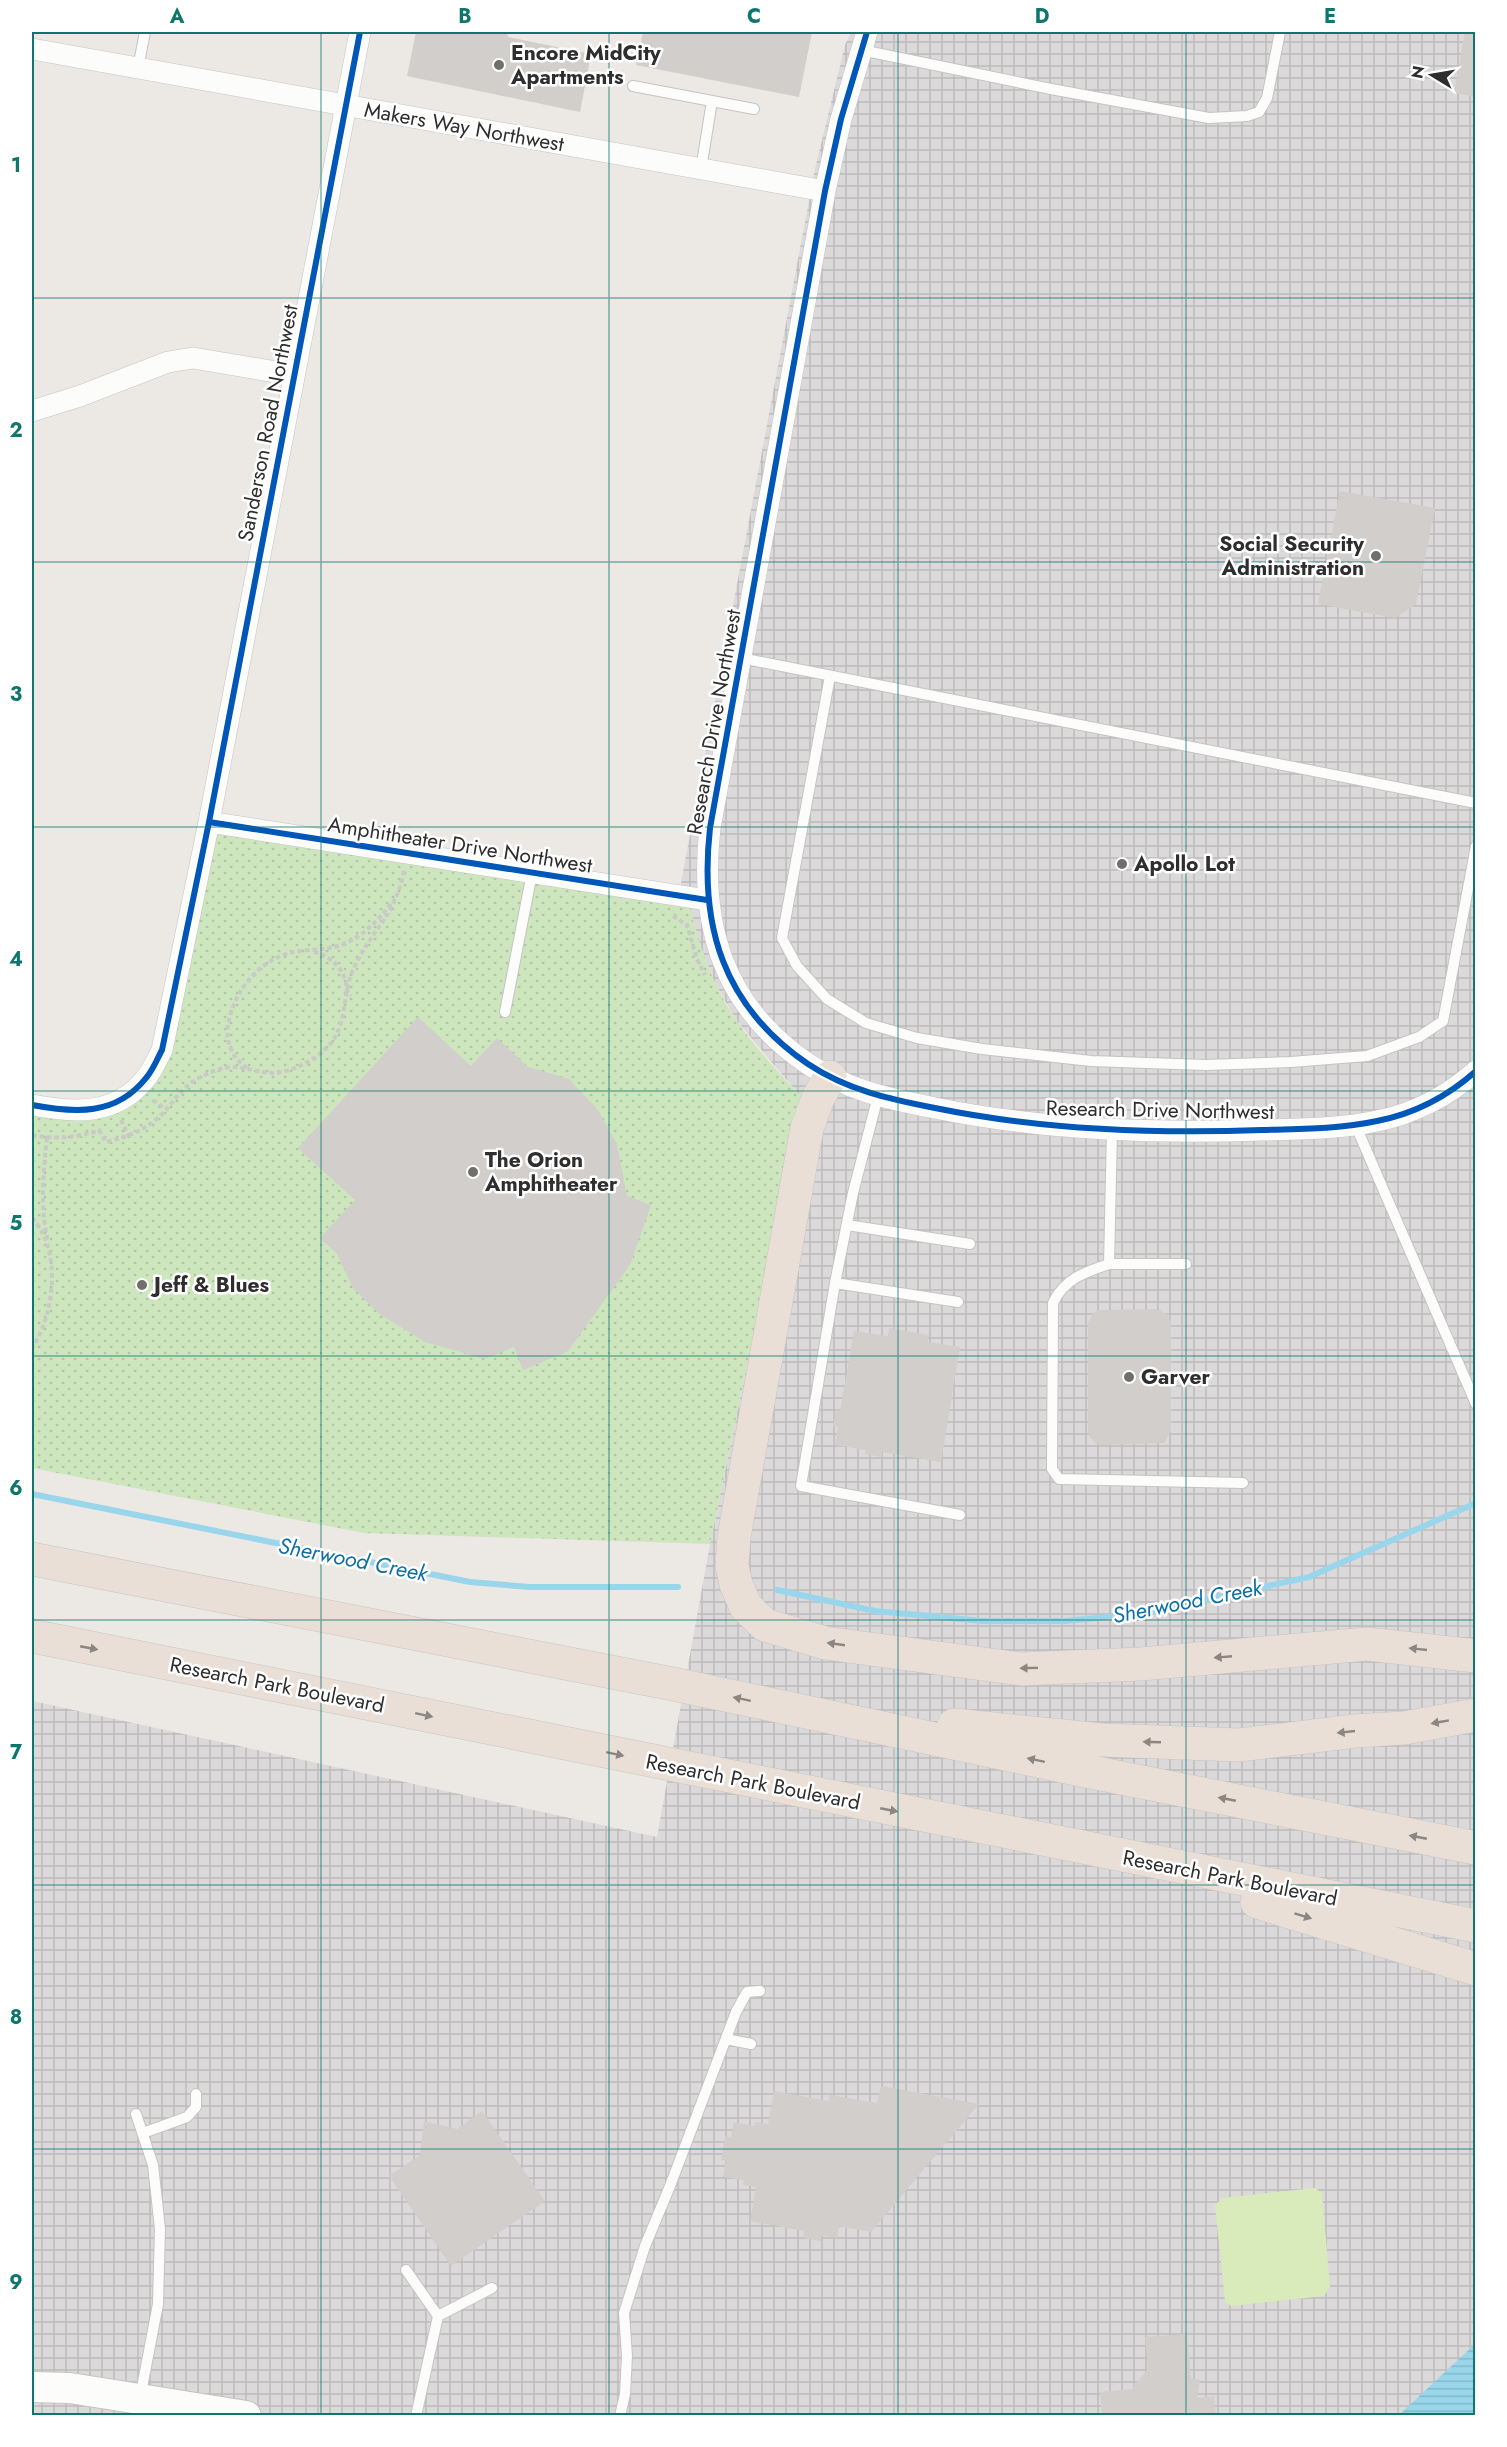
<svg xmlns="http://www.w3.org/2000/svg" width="1507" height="2447" viewBox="0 0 1507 2447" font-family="Jost,sans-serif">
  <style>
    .industrial { fill: url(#industrial-grid) }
    .park { fill: url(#park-dots) }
    .pitch { fill: #d9eabb }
    .water { fill: url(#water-rules) }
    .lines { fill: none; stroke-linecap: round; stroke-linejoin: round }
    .stream { stroke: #99d6ec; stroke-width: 6 }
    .building { fill: #d1cecb }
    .lane-casing { stroke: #c5c4c5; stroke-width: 12 }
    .street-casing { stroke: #c5c4c5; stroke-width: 22 }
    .secondary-casing { stroke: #c5c4c5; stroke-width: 32 }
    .highway-casing { stroke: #c6c5c4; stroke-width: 34 }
    .path { stroke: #c9c9c8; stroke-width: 4; stroke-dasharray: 4.5 3; stroke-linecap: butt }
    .lane { stroke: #fcfcfb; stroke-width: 10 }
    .street { stroke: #fcfcfb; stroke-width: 21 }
    .secondary { stroke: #fcfcfb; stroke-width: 30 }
    .highway { stroke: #eadfd6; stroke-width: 33 }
    .cycleway-casing { stroke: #fff; stroke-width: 10 }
    .cycleway { stroke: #0057b8; stroke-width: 6 }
    .oneway { fill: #8c8682 }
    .grid { fill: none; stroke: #0f766e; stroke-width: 1.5; stroke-opacity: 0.55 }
    .poi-dot { fill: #706f6e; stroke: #fff; stroke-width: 2 }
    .labels { text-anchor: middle; stroke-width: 5; stroke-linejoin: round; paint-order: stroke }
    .poi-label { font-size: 21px; font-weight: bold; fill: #2e2e2e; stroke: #fff; text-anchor: start }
    .street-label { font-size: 21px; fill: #2e2e2e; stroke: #fff }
    .water-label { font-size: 22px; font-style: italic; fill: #0d6fa3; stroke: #fff }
    .neatline { fill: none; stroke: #0f766e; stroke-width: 2 }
    .grid-label { font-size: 20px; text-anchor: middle; font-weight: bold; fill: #0f766e }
  </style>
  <defs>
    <pattern id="industrial-grid" width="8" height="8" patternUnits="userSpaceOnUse" patternTransform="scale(1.5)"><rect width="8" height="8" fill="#dcd9db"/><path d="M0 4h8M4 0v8" fill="none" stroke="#bdbbbc"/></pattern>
    <pattern id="park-dots" width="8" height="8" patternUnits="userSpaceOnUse" patternTransform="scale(1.5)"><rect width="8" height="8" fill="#cee6be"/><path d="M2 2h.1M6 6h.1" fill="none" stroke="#b1c6a4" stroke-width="1.8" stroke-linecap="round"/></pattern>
    <pattern id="water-rules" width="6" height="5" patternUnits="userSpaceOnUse" patternTransform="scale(1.5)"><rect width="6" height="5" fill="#99d6ec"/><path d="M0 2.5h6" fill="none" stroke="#84b8cb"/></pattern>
  </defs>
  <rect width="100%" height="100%" fill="#ece8e4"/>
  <!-- industrial -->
  <path class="industrial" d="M851,32H1475V2415L32,2416V1701L657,1837L710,1544L802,1098L736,1020L715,983L700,945L690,909L677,904L815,169L845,45Z"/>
  <!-- park -->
  <path class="park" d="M209,822L677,904L690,909C700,948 713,987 736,1020C755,1048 780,1073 802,1098L710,1544L364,1533L32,1468V1105L90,1111L146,1078Z"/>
  <!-- pitch -->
  <path class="pitch" d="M1315,2188L1322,2193L1330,2287L1324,2296L1231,2306L1225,2301L1215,2205L1222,2198Z"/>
  <!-- water -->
  <path class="water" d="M1475,2344V2415H1399Z"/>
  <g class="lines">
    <!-- stream -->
    <path class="stream" d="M32,1494L470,1582L530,1587H678
      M777,1590L875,1611L983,1621H1065L1140,1614L1309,1577L1476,1503"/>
  </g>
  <!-- building -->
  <path class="building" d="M416,32H507L508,37L591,54L580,112L407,76Z
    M643,32H812L799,97L636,65Z
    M1465,32H1476V97L1454,93Z
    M1340,491L1435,508L1416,604L1395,618L1318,604Z
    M418,1017L471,1066L497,1038L528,1067L569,1079L598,1110L617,1145L627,1196L651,1205L630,1265L568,1351L523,1370L514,1347L485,1359L425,1342L378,1313L353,1288L337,1254L320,1238L355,1200L298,1148Z
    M1099,1310L1156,1309L1167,1314L1171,1323V1431L1164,1443L1102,1445L1095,1443L1090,1437L1088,1432V1323L1093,1313Z
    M889,1328L929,1335L928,1342L960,1347L941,1462L882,1452V1457L865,1454L866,1450L835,1445L838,1427H833L836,1410L840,1411L854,1331L888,1336Z
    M881,2086L979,2104L871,2232L839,2226L837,2238L822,2235L821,2241L803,2238L804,2231L750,2221L756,2187L743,2185L744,2180L723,2177L726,2161L721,2160L725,2136L731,2137L734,2122L754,2126L755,2122L768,2124L774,2091L829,2101L830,2095L877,2103Z
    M482,2111L545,2201L451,2266L389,2176L420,2155L424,2121L457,2129Z
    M1187,2334L1191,2378L1200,2380L1197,2398L1214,2396L1216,2415H1102L1100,2392L1132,2389L1148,2368L1145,2337Z"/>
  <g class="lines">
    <!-- lane casing -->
    <g class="lane-casing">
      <path id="lane" d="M861,50L1051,89L1209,118L1247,116L1259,112L1267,98L1280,32
        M138,68L145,32
        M633,86L754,109
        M701,169L712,101
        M741,658L1476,803
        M830,676L782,938L797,966L827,999L866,1023L917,1038L982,1049L1091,1061L1205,1065L1291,1062L1367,1056L1419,1037L1443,1021L1476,846
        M505,1012L532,873
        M878,1096L853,1193L835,1283L801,1486L960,1515
        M1355,1124L1476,1404
        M1112,1130L1109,1264C1085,1272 1064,1279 1053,1303L1052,1469L1059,1479L1243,1483
        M847,1225L970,1244
        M1109,1264H1186
        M835,1283L958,1302
        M726,2039L751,2044
        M136,2114L153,2165L160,2229L158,2304L140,2398
        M143,2133L187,2117L196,2107V2094
        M406,2270L438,2316L416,2416
        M438,2316L492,2288
        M620,2416L625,2394L627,2356L624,2313L645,2246L670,2186L736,2012L747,1992L760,1991"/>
    </g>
    <!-- street casing -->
    <g class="street-casing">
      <path id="street" d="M867,32L841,119L825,191L710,828C699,926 723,1006 808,1064C847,1090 889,1099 935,1108C1042,1130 1152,1134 1262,1130C1300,1129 1340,1129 1377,1121C1413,1114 1448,1096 1476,1071
        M32,49L825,191
        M32,411L80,396L168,362L193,358L294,375
        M209,822L707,900
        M32,1105C75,1113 116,1116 146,1078C153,1070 157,1059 162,1050L209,822L360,32"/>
    </g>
    <!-- secondary casing -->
    <g class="secondary-casing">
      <path id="secondary" d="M32,2387L70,2388L246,2416"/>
    </g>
    <!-- highway casing -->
    <g class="highway-casing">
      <path id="highway" d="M830,1077L818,1098L807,1128L734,1537L732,1566L736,1584L746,1607L765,1625L825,1643L1021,1669L1141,1664L1367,1644L1476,1656
        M32,1559L678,1685L1081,1770L1476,1848
        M32,1636L1476,1926
        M954,1725L1102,1740L1239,1745L1355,1731L1404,1728L1476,1715
        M1257,1902L1476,1969"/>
    </g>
    <!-- path -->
    <path class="path" d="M673,916L687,925L697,959L705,975
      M314,952C329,956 342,966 346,983C347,989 346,991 351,996
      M247,1068C233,1059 225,1042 228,1025C234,989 262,956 299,951C318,949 335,950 352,940C369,931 383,914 395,899
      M153,1100L165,1109
      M121,1120L129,1137
      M99,1130L106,1142C127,1137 143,1131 159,1117C175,1102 180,1087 201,1077C210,1072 221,1068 231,1067C253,1067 266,1078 289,1070C305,1065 320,1056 331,1043C348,1021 342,994 353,970C370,931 396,916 404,870
      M32,1135C57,1140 77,1137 101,1130
      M47,1138C43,1173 40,1207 48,1242
      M32,1218C62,1249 55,1314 32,1348"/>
    <!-- lane -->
    <use href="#lane" class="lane"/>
    <!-- street -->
    <use href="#street" class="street"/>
    <!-- secondary -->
    <use href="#secondary" class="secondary"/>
    <!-- highway -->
    <use href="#highway" class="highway"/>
    <!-- cycleway casing -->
    <g class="cycleway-casing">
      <path id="cycleway" d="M867,32L841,119L825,191L710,828C699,926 723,1006 808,1064C847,1090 889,1099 935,1108C1042,1130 1152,1134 1262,1130C1300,1129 1340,1129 1377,1121C1413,1114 1448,1096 1476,1071
        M209,822L707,900
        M32,1105C75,1113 116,1116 146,1078C153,1070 157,1059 162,1050L209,822L360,32"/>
    </g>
    <!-- cycleway -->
    <use href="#cycleway" class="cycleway"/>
  </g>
  <!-- one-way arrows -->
  <defs><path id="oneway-solid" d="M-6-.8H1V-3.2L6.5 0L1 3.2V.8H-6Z" transform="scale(1.5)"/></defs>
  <g class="oneway">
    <use href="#oneway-solid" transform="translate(836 1644) rotate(-172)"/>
    <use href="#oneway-solid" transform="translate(89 1648) rotate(11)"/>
    <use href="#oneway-solid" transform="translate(1418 1649) rotate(-174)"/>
    <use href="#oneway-solid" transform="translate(1223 1657) rotate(175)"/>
    <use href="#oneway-solid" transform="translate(1029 1668) rotate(179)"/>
    <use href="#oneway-solid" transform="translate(742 1699) rotate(-168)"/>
    <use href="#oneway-solid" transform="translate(424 1715) rotate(12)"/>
    <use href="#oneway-solid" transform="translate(1440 1722) rotate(170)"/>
    <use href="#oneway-solid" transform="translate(1346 1732) rotate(174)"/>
    <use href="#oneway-solid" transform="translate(1152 1742) rotate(-178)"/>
    <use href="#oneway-solid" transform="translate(615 1754) rotate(12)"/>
    <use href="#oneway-solid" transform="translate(1036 1760) rotate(-168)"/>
    <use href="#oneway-solid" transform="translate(1227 1799) rotate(-169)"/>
    <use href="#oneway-solid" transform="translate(889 1810) rotate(11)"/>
    <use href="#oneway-solid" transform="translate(1418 1837) rotate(-169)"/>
    <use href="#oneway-solid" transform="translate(1303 1916) rotate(17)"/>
  </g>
  <!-- grid -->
  <path class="grid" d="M321,32V2416M609,32V2416M898,32V2416M1186,32V2416M32,298H1476M32,562H1476M32,827H1476M32,1091H1476M32,1356H1476M32,1620H1476M32,1885H1476M32,2149H1476"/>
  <!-- markers -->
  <g class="poi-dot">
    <circle cx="499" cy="65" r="6"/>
    <circle cx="1376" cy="556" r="6"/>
    <circle cx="1122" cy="864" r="6"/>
    <circle cx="473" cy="1172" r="6"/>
    <circle cx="142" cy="1285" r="6"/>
    <circle cx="1129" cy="1377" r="6"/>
  </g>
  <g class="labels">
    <!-- poi labels -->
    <g class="poi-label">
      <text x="511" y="60">Encore MidCity<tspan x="511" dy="24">Apartments</tspan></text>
      <text x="1364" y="551" text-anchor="end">Social Security<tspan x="1364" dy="24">Administration</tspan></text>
      <text x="1134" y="871">Apollo Lot</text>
      <text x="485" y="1167">The Orion<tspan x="485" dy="24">Amphitheater</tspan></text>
      <text x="154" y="1292">Jeff &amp; Blues</text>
      <text x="1141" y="1384">Garver</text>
    </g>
    <!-- street labels -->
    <g class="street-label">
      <text transform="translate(464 127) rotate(10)" y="7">Makers Way Northwest</text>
      <text transform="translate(268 423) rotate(-79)" y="7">Sanderson Road Northwest</text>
      <text transform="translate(714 722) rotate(-80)" y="7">Research Drive Northwest</text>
      <text transform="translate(460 845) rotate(9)" y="7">Amphitheater Drive Northwest</text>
      <text transform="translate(1160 1110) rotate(1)" y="7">Research Drive Northwest</text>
      <text transform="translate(277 1685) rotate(11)" y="7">Research Park Boulevard</text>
      <text transform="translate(753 1782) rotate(11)" y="7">Research Park Boulevard</text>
      <text transform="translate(1230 1878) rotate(11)" y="7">Research Park Boulevard</text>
    </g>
    <!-- water labels -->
    <g class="water-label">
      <text transform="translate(353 1559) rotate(11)" y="8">Sherwood Creek</text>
      <text transform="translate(1187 1601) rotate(-11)" y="8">Sherwood Creek</text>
    </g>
  </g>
  <!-- border -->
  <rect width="1507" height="2447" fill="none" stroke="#ffffff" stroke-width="66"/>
  <!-- north arrow -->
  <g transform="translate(1432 75) rotate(281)" stroke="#ffffff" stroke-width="4.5" paint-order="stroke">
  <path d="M0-4.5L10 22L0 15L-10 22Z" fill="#2e2e2e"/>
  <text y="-9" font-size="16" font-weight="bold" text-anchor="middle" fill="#2e2e2e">N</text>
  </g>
  <rect x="33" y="33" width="1441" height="2381" class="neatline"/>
  <g class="grid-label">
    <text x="177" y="23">A</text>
    <text x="465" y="23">B</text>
    <text x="754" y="23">C</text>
    <text x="1042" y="23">D</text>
    <text x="1330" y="23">E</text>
    <text x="16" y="172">1</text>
    <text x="16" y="437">2</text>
    <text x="16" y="701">3</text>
    <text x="16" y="966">4</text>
    <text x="16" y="1230">5</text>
    <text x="16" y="1495">6</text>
    <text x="16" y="1759">7</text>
    <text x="16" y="2024">8</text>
    <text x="16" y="2289">9</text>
  </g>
</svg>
